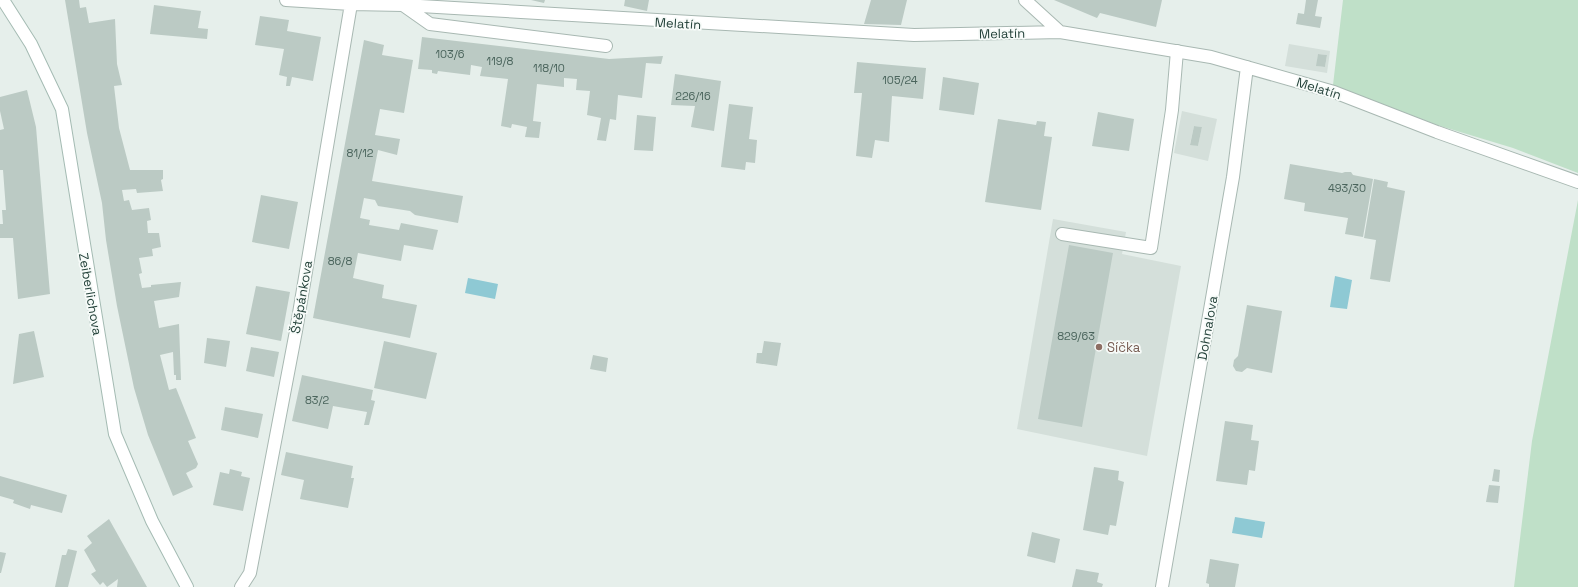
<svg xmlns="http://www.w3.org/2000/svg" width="1578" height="587" viewBox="0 0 1578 587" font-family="'Space Grotesk',sans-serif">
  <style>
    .built { fill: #d4dfda; fill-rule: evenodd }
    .green { fill: #bfe0c8 }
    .water { fill: #8ec9d4 }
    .building { fill: #bbcac4 }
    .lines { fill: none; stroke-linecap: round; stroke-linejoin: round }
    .lane-casing { stroke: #a8b8b2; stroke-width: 14 }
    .street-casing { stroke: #a8b8b2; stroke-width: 14 }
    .secondary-casing { stroke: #a4bbb3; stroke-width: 14 }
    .lane { stroke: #fff; stroke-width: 12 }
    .street { stroke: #fff; stroke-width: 12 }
    .secondary { stroke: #fff; stroke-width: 12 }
    .education-dot { fill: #8d6e63; stroke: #f7fbf9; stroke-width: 1.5 }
    .labels { text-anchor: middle; stroke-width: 3.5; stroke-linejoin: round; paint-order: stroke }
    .number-label { font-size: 11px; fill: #4a645c }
    .street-label { font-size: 13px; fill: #24423a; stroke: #f7fbf9 }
    .education-label { font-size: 13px; fill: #785e54; stroke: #f7fbf9; text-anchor: start }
  </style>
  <rect width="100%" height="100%" fill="#e6efeb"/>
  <!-- built -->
  <path class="built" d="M1289,44L1330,51L1327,73L1285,66ZM1318,54L1327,55L1325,67L1317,66Z
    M1182,111L1217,119L1208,161L1174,153ZM1194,126L1202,127L1198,146L1190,144Z
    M1053,219L1126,232L1122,254L1181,266L1147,456L1017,429Z"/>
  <!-- green -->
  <path class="green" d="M1343,0H1578V173L1513,148L1437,125L1333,85Z
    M1578,200V587H1514L1532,441Z"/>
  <!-- water -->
  <path class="water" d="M1335,276L1352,280L1347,309L1330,307Z
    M468,278L498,284L495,299L465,293Z
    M1235,517L1265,522L1262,538L1232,533Z"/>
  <!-- building -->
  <path class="building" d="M65,0H79L80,8L86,7L89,23L115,19L117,64L122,85L114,86L119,128L130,170H163V179L161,180L163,191L137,193L136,189L122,190L124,201L129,200L132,210L149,208L151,220L147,221L148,233H159L161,247L152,249L153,256L139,258L142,273L139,274L142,288L151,287V285L181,282L179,297L154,301L159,328L179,324L181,380H176V375H174L173,352L160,355L169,390L176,388L196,438L188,441L198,464L196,468L186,473L193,487L173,496L148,435L134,388L117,306L106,240L102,203L87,133Z
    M531,0H545L544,3Z
    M625,0H649L647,11L624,6Z
    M871,0H907L901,25L864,24Z
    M1054,0H1162L1156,27L1100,13L1097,18Z
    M1306,0H1318L1315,16L1322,17L1320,28L1296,24L1298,13L1304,14Z
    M154,5L201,11L198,28L208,29L207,39L150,34Z
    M260,16L289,20L287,31L321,37L313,81L292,77L290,86H286L287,77L279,75L284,49L255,45Z
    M422,37L609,59L663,56L661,64L646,63L642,98L618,95L616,120L610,119L606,141L597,140L601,118L587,115L590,91L576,90L577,79L564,78V87L537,84L533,121L541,122L539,138L525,137L527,127L512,124L511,128L501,126L508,79L480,76L482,67L471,65L470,75L438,71L437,74L432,73V70L418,69Z
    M364,40L384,45L382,55L413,60L404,113L380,109L375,135L400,139L397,155L378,150L372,181L463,196L458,223L415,215L410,211L378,206L375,200L364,198L360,218L370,220L369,225L399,230L401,223L438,230L433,250L404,245L401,261L358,253L353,278L384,285L382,298L417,305L410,338L313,318Z
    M1318,54L1327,55L1325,67L1316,66Z
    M857,62L926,68L923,99L892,96L889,142L875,140L872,158L856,156L862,93H854Z
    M675,74L721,81L714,131L691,127L695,106L671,105Z
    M943,77L979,83L974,115L939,110Z
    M27,90L36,127L50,294L18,299L13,238H0V224H3L2,210H6L3,170H0V130L4,129L0,111V97Z
    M729,104L753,107L749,139L757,140L755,163L746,162L745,170L721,167Z
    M1098,112L1134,119L1129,151L1092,146Z
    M637,115L656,117L653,151L634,150Z
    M998,119L1036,125L1037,121L1046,122L1044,136L1052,137L1041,210L985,202Z
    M1194,126L1202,127L1198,146L1190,145Z
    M1290,164L1342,173L1345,172H1351L1353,175L1373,179L1363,237L1345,234L1348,218L1304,211L1305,203L1284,199Z
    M1374,179L1388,182L1387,187L1405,191L1390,282L1370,279L1376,240L1364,238Z
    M261,195L298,202L289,249L252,242Z
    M1069,245L1113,253L1082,427L1038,419Z
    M256,286L290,292L281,341L246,334Z
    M1247,305L1282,311L1272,373L1247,368L1242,372L1236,371L1233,366L1234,360L1238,356Z
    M34,331L44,377L13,384L19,334Z
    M207,338L230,341L226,367L204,363Z
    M384,341L437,353L426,399L374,388Z
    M764,341L781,343L777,366L756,363L757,353H762Z
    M251,347L279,352L274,377L246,371Z
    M593,355L608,358L606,372L590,369Z
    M302,375L373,390L371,400L375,401L369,425H364L367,412L333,406L328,429L292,421Z
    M225,407L263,414L258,438L221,430Z
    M1225,421L1253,425L1251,440L1259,441L1255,471L1249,470L1247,485L1216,481Z
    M286,452L353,466L351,478H354L348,508L300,499L304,480L281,475Z
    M1094,467L1119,471L1118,480L1124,482L1116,526L1110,525L1108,535L1083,530Z
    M230,469L242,472L241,476L250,478L243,511L213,505L220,472L229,474Z
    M1494,469L1500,470L1499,482L1492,481Z
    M0,476L67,495L62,513L31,505L30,509L13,503L14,500L0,496Z
    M1489,485L1500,486L1498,503L1486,502Z
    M109,519L132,560L147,587H117L118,579L107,587L103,582L100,585L91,574L96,571L84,550L92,543L87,536Z
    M1032,532L1060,539L1055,563L1027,556Z
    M68,549L77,551L68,587H55L62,555H66Z
    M0,552L6,553L1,573H0Z
    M1210,559L1239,564L1235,587H1209V584L1206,583Z
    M1076,569L1099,573L1097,582L1103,584L1102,587H1072Z"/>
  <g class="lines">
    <!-- lane casing -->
    <g class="lane-casing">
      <path id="lane" d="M1062,234L1151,248L1172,110L1177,51"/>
    </g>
    <!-- street casing -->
    <g class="street-casing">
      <path id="street" d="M286,0L351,4L403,5L914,35L1060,32L1211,57L1334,92L1437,132L1578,182
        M1025,0L1060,32
        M403,5L430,24L606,46
        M241,587L250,573L296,331L351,4
        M1162,587L1233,177L1247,67"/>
    </g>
    <!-- secondary casing -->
    <g class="secondary-casing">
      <path id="secondary" d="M3,0L31,44L62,109L115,434L152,521L187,587"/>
    </g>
    <!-- lane -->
    <use href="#lane" class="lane"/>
    <!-- street -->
    <use href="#street" class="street"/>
    <!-- secondary -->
    <use href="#secondary" class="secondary"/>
  </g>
  <!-- markers -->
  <circle class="education-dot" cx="1099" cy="347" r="4"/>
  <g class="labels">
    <!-- number labels -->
    <g class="number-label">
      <text x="450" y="58">103/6</text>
      <text x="500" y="65">119/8</text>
      <text x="549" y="72">118/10</text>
      <text x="900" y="84">105/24</text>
      <text x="693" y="100">226/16</text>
      <text x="360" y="157">81/12</text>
      <text x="1347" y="192">493/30</text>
      <text x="340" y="265">86/8</text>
      <text x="1076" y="340">829/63</text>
      <text x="317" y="404">83/2</text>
    </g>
    <!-- street labels -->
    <g class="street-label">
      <text transform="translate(678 23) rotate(3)" y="5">Melatín</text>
      <text transform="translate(1002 33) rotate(-1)" y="5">Melatín</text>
      <text transform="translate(1319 88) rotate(17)" y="5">Melatín</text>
      <text transform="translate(91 294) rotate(80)" y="5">Zeiberlichova</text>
      <text transform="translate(301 297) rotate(-80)" y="5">Štěpánkova</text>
      <text transform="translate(1207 328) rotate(-80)" y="5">Dohnalova</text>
    </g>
    <!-- education labels -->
    <g class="education-label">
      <text x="1107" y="352">Síčka</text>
    </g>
  </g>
</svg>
